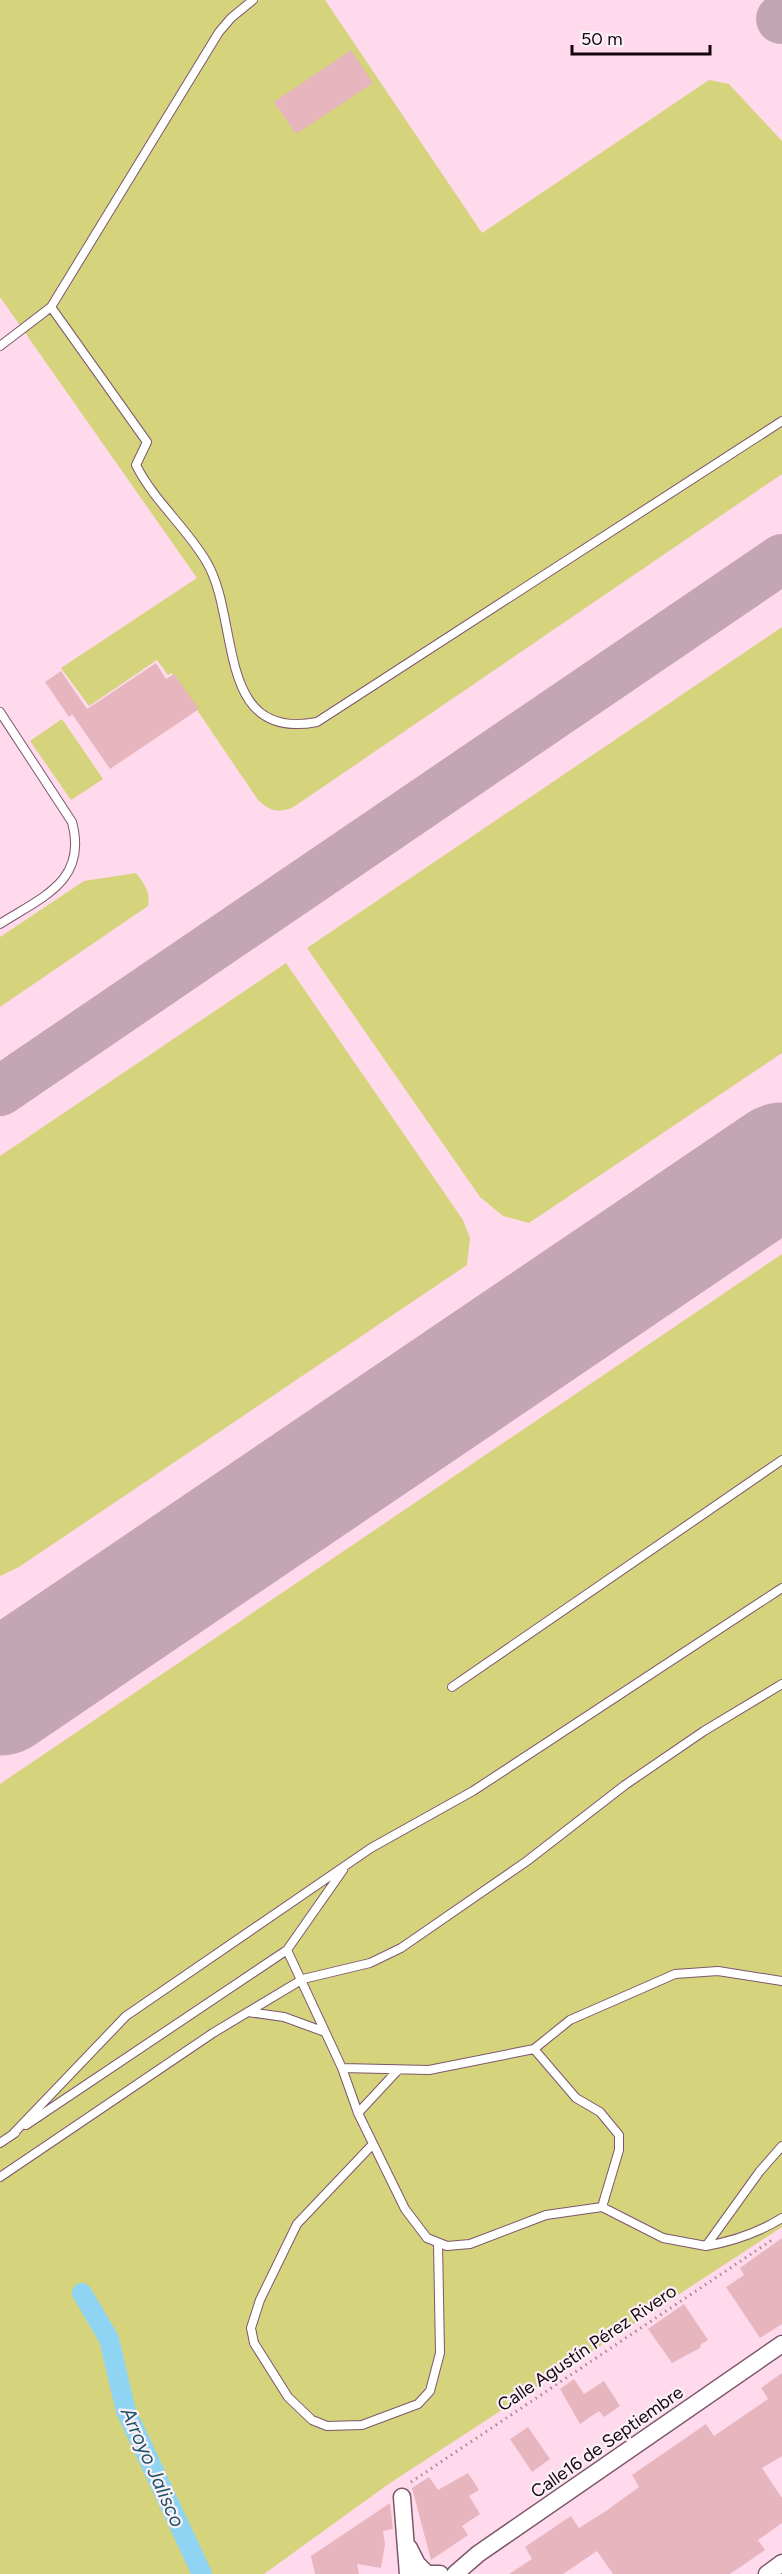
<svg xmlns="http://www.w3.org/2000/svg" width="782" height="2574" viewBox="0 0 782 2574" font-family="Figtree,sans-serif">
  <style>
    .green { fill: #d6d37d }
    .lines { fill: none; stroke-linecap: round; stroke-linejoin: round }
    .canal { stroke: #8fd5f3; stroke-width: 20 }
    .taxiway { stroke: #c4a5b4; stroke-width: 50 }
    .runway { stroke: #c4a5b4; stroke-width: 123 }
    .building { fill: #e7b5be }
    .service-casing { stroke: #7d576b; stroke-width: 10 }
    .minor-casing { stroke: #7d576b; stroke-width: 19 }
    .path { stroke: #a58997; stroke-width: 3; stroke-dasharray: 1.5 4.5; stroke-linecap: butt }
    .service { stroke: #fff; stroke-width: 8 }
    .minor { stroke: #fff; stroke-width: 16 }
    .labels { text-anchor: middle; stroke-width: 4.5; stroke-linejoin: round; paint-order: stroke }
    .street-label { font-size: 18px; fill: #14060e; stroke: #faf0f5 }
    .water-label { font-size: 20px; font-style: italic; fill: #1b5368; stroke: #faf0f5 }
  </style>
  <rect width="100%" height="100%" fill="#ffdaec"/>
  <!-- green -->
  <path class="green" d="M0,0H325L482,233L709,80L729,84L782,141V474L292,808C277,813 270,811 258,800L172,673L168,675L157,660L89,706L61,668L197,578L0,297Z
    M782,627V1053L529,1223L503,1216L480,1197L307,948Z
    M62,719L103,779L71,800L30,741Z
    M136,873C144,883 151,893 148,906L0,1007V937L84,881Z
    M286,963L463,1220L470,1238L467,1265L19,1567L0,1576V1156Z
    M782,1254V2227L390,2483L264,2574H0V1784Z"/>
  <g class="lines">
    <!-- canal -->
    <path class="canal" d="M82,2293L109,2339L126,2411L202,2574"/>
    <!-- taxiway -->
    <path class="taxiway" d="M781,19H782
      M0,1091L782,559
      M0,1680L152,1591"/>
    <!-- runway -->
    <path class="runway" d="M0,1694L782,1164"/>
  </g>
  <!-- building -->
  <path class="building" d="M351,50L373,83L296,134L274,102Z
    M156,663L166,679L174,674L199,709L110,769L72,714L69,717L45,682L61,671L87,709Z
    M782,2238V2324L760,2338L726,2287L744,2275L740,2268Z
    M684,2304L708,2340L701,2344L700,2348L672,2363L648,2329Z
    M782,2373V2456L762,2468L782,2498V2523L758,2540L765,2550L730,2574H613L597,2551L563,2574H509L532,2559L525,2547L571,2516L579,2528L606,2511L639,2487L632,2475L706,2424L714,2436L768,2399L761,2388Z
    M574,2379L584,2394L604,2381L620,2406L604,2417L599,2411L580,2424L560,2389Z
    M528,2427L550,2459L532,2472L510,2439Z
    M468,2473L479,2490L469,2496L480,2514L462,2526L468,2535L431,2560L412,2488L429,2477L438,2490Z
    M390,2503L393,2529L383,2531L385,2544L381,2568L357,2564L359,2574H315L311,2556Z"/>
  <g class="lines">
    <!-- service casing -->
    <g class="service-casing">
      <path id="service" d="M51,307L147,442L136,465C154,501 186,527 206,561C241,618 214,742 317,722L782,421
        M0,346L51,307L219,32L231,18L253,0
        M0,712L72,822C88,881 42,897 0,924
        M452,1687L782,1460
        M343,1870L287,1950L342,2068L358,2113L405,2209L427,2238L447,2246L470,2244L546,2215L602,2207L663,2238L706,2246L760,2171L782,2146
        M248,2012L284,2017L325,2032
        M534,2049L576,2098L600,2112L619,2135V2150L602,2207
        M342,2068L429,2070L534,2049L570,2020L675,1974L718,1971L782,1981
        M358,2113L398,2070
        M26,2125L287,1950
        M12,2135L126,2016L371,1848L473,1791L782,1588
        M0,2143L15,2133
        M373,2144L297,2224L260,2300L251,2328L254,2343L288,2397L312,2420L327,2426L362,2425L418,2404L430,2391L440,2353L438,2243
        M0,2177L213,2033L303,1979L370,1963L401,1948L527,1861L625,1785L704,1731L782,1684
        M706,2246C734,2241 758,2233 782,2218"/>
    </g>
    <!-- minor casing -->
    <g class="minor-casing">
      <path id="minor" d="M402,2497L408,2574
        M409,2548L417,2564L427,2574H440
        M455,2574L478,2554L782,2344
        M767,2574L782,2563"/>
    </g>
    <!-- path -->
    <path class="path" d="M411,2482L772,2240"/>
    <!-- service -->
    <use href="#service" class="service"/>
    <!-- minor -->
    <use href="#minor" class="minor"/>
  </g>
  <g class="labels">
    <!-- street labels -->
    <g class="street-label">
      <text transform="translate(587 2348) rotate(-34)" y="6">Calle Agustín Pérez Rivero</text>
      <text transform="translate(607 2442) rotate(-35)" y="6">Calle16 de Septiembre</text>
    </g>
    <!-- water labels -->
    <g class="water-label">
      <text transform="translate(153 2467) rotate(66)" y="7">Arroyo Jalisco</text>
    </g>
  </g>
  <!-- scale -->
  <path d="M572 45v9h138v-9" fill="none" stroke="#14060e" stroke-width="3"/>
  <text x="581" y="45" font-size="18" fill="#14060e" stroke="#faf0f5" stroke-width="4.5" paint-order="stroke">50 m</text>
</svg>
